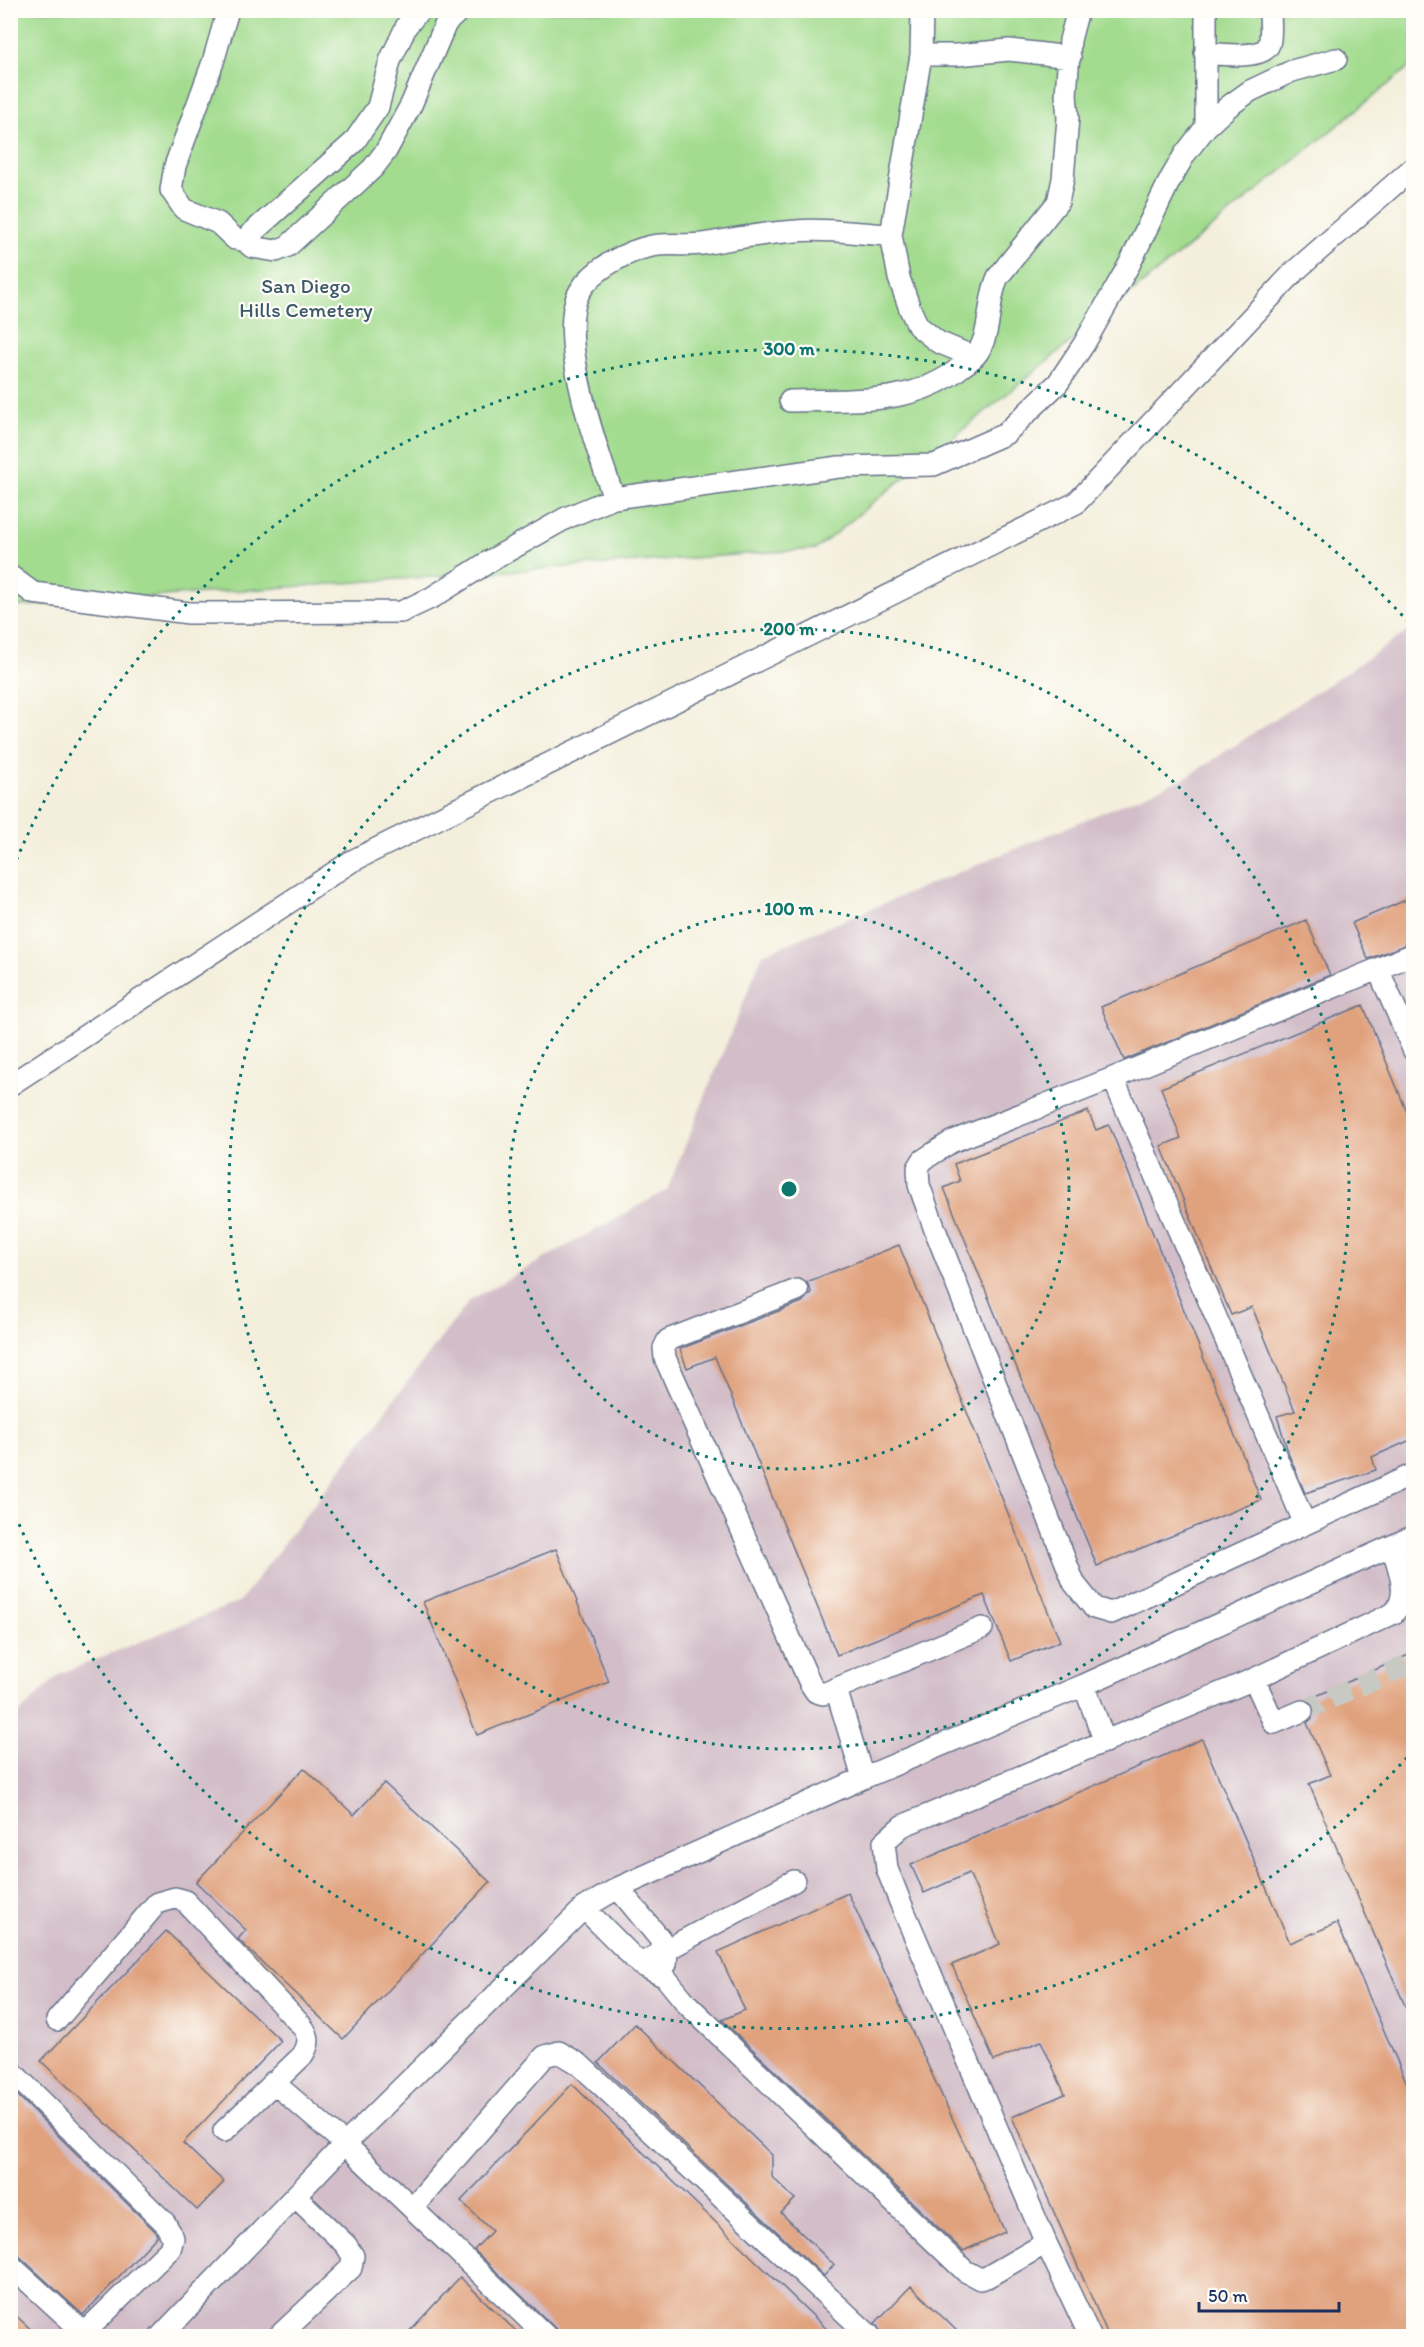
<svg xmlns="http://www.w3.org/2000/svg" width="1424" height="2347" viewBox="0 0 1424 2347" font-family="Itim,sans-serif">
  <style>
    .industrial { fill: #d2bdc8 }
    .green { fill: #a3dc8f; stroke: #5f8676; stroke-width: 1.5 }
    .building { fill: #e0a17d }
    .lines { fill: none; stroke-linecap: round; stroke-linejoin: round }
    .minor-tunnel { stroke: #c9c9c3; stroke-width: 21; stroke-dasharray: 21 10; stroke-linecap: butt }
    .minor-casing { stroke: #67728a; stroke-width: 24 }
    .minor { stroke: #fff; stroke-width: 21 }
    .ring { fill: none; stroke: #0f766e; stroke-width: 3; stroke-dasharray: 3 6 }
    .labels { text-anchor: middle; stroke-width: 4.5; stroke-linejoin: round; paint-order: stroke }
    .park-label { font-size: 21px; fill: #3d5a6a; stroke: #fdfcf7 }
    .centre { fill: #0f766e; stroke: #fdfcf7; stroke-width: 3 }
    .ring-label { font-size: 18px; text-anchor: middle; font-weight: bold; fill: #0f766e; stroke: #fdfcf7; stroke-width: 4.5; stroke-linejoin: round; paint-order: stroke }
  </style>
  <rect width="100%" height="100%" fill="#fdfcf7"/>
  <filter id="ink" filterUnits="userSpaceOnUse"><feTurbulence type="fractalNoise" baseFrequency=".0167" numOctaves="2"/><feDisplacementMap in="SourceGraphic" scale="12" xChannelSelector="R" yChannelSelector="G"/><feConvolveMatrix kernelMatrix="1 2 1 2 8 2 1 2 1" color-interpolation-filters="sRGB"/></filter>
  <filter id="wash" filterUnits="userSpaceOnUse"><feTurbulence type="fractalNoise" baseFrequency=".008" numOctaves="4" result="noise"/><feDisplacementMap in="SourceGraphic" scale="24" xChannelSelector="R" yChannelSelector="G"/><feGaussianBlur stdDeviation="1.35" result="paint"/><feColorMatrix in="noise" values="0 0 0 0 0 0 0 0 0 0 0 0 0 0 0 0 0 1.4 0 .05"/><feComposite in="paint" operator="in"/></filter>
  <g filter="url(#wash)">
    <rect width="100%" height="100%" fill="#f4efdc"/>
    <!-- industrial -->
    <path class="industrial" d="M1413,628V2336H11V1721L60,1674L240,1601L470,1300L667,1190L763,954L1187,777Z"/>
    <!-- green -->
    <path class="green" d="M11,11H1413V64L816,549L11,607Z"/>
    <g id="blocks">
      <!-- building -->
      <path class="building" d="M1413,897V942L1368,959L1352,923Z
        M1306,920L1330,975L1124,1060L1101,1007Z
        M1363,1005L1413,1127V1439L1372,1457L1376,1470L1305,1493L1289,1455L1277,1416L1295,1411L1252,1307L1231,1315L1161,1146L1181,1138L1161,1088Z
        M1088,1111L1096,1130L1109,1125L1261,1500L1097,1566L944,1188L960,1181L954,1164Z
        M899,1245L1060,1641L1011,1661L984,1595L837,1655L715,1357L687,1368L680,1349L802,1302L811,1292L807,1282Z
        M556,1549L609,1682L477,1735L423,1602Z
        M1413,1653V2024L1309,1784L1330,1775L1307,1723L1312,1718L1315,1712L1313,1705L1307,1700Z
        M1202,1739L1290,1943L1337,1923L1409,2088L1413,2087V2337H1109L1012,2117L1065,2094L1041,2041L994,2061L952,1965L1000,1944L969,1873L924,1893L911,1865Z
        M304,1768L354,1815L384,1783L490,1882L343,2039L248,1949L238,1939L246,1930L196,1882Z
        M848,1893L1005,2232L963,2251L722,2020L745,2010L718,1952Z
        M166,1931L281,2041L183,2143L224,2182L197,2210L41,2061Z
        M635,2024L772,2155V2177L795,2199L781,2213L834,2265L824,2276L598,2063Z
        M572,2084L835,2337H564L557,2330L474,2250L492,2231L461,2201Z
        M16,2094L155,2231L157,2236L83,2315L19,2256L10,2253V2101Z
        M460,2277L522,2337H404Z
        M911,2286L963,2337H885L882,2334L875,2323Z
        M10,2310L39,2337H10Z"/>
    </g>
  </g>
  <g filter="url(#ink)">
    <use href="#blocks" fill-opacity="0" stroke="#67728a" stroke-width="1.5"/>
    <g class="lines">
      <!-- minor-tunnel -->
      <path class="minor-tunnel" d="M1302,1711L1414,1662"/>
      <!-- minor casing -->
      <g class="minor-casing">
        <path id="minor" d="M228,10L213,62L175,166L171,190L184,209L218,223L235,239L244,240L252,247L276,251L288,246L373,168L386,151L411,105L446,23L460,10
          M922,10L921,55L891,235L899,278L910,309L918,326L938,342L974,357
          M1206,10V127
          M1205,53C1219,54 1264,60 1269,44C1272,35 1270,20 1270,10
          M921,55H957L1009,50L1070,57
          M244,240L354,142L378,107L390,61L407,25L420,10
          M790,401C849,399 912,407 961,367C967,363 974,358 978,352C992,330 987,300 998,277L1058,202L1063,179L1068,118L1066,95L1070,40L1078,10
          M614,498C598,453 555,333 580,291C593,269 627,251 652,246C668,243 685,246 702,244C733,239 764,233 796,231C826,228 861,234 891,235
          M10,576L33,593L189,613L401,612L433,597L490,561L566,518L614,498L839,467L934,465L1005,434L1058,383L1084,344L1130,263L1170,180L1185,154L1206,127L1229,106L1250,91L1292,71L1336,59
          M1414,954L1113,1078L951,1142L923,1160L918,1168L919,1185L934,1227L1074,1583L1094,1608L1111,1613L1414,1474
          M1378,969L1414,1051
          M1113,1078L1305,1524
          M10,1085L352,861L1076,503L1295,271L1414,167
          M797,1290L668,1340L664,1348L665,1358L810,1683L816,1692L823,1694L982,1628
          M1254,1679L1274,1723L1302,1711
          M1084,1685L1105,1742
          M836,1689L863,1778
          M618,1888L660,1939L667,1951L666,1964
          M584,1908L640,1964L665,1977L688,2005L965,2271L980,2279L987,2277L1046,2243
          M640,1964L794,1881
          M57,2020L157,1903L175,1898L185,1901L301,2025C310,2036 310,2044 302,2056L224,2131
          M10,2070L165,2223L173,2238L170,2249L81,2336
          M273,2082L345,2144L546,2336
          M412,2208L545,2056L559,2052L579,2064L870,2336
          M10,2265L88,2336
          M161,2336L345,2144L584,1908L618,1888L863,1778L1084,1685L1414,1536
          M279,2336L351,2268L353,2256L346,2245L295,2196
          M1090,2336L1046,2243L901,1904L887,1869L884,1842L902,1826L1254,1679L1394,1613C1411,1594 1398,1568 1392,1546"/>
      </g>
      <!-- minor -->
      <use href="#minor" class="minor"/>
    </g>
  </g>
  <!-- distance rings -->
  <g class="ring">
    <circle cx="789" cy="1189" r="280"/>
    <circle cx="789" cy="1189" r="560"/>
    <path d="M1413 1751A840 840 0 0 1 13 1510M13 868A840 840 0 0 1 1413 627"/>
  </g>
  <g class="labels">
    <!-- park labels -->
    <g class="park-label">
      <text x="306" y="293">San Diego<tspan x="306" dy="24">Hills Cemetery</tspan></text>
    </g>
  </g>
  <circle cx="789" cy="1189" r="9" class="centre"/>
  <g class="ring-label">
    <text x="789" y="355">300 m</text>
    <text x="789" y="635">200 m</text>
    <text x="789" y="915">100 m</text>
  </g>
  <!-- margin -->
  <rect width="1424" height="2347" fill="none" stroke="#fdfcf7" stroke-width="36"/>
  <!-- scale -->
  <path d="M1199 2302v9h140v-9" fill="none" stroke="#1b2f5e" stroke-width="3"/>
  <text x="1208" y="2302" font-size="18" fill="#1b2f5e" stroke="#fdfcf7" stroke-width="4.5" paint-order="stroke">50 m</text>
</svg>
